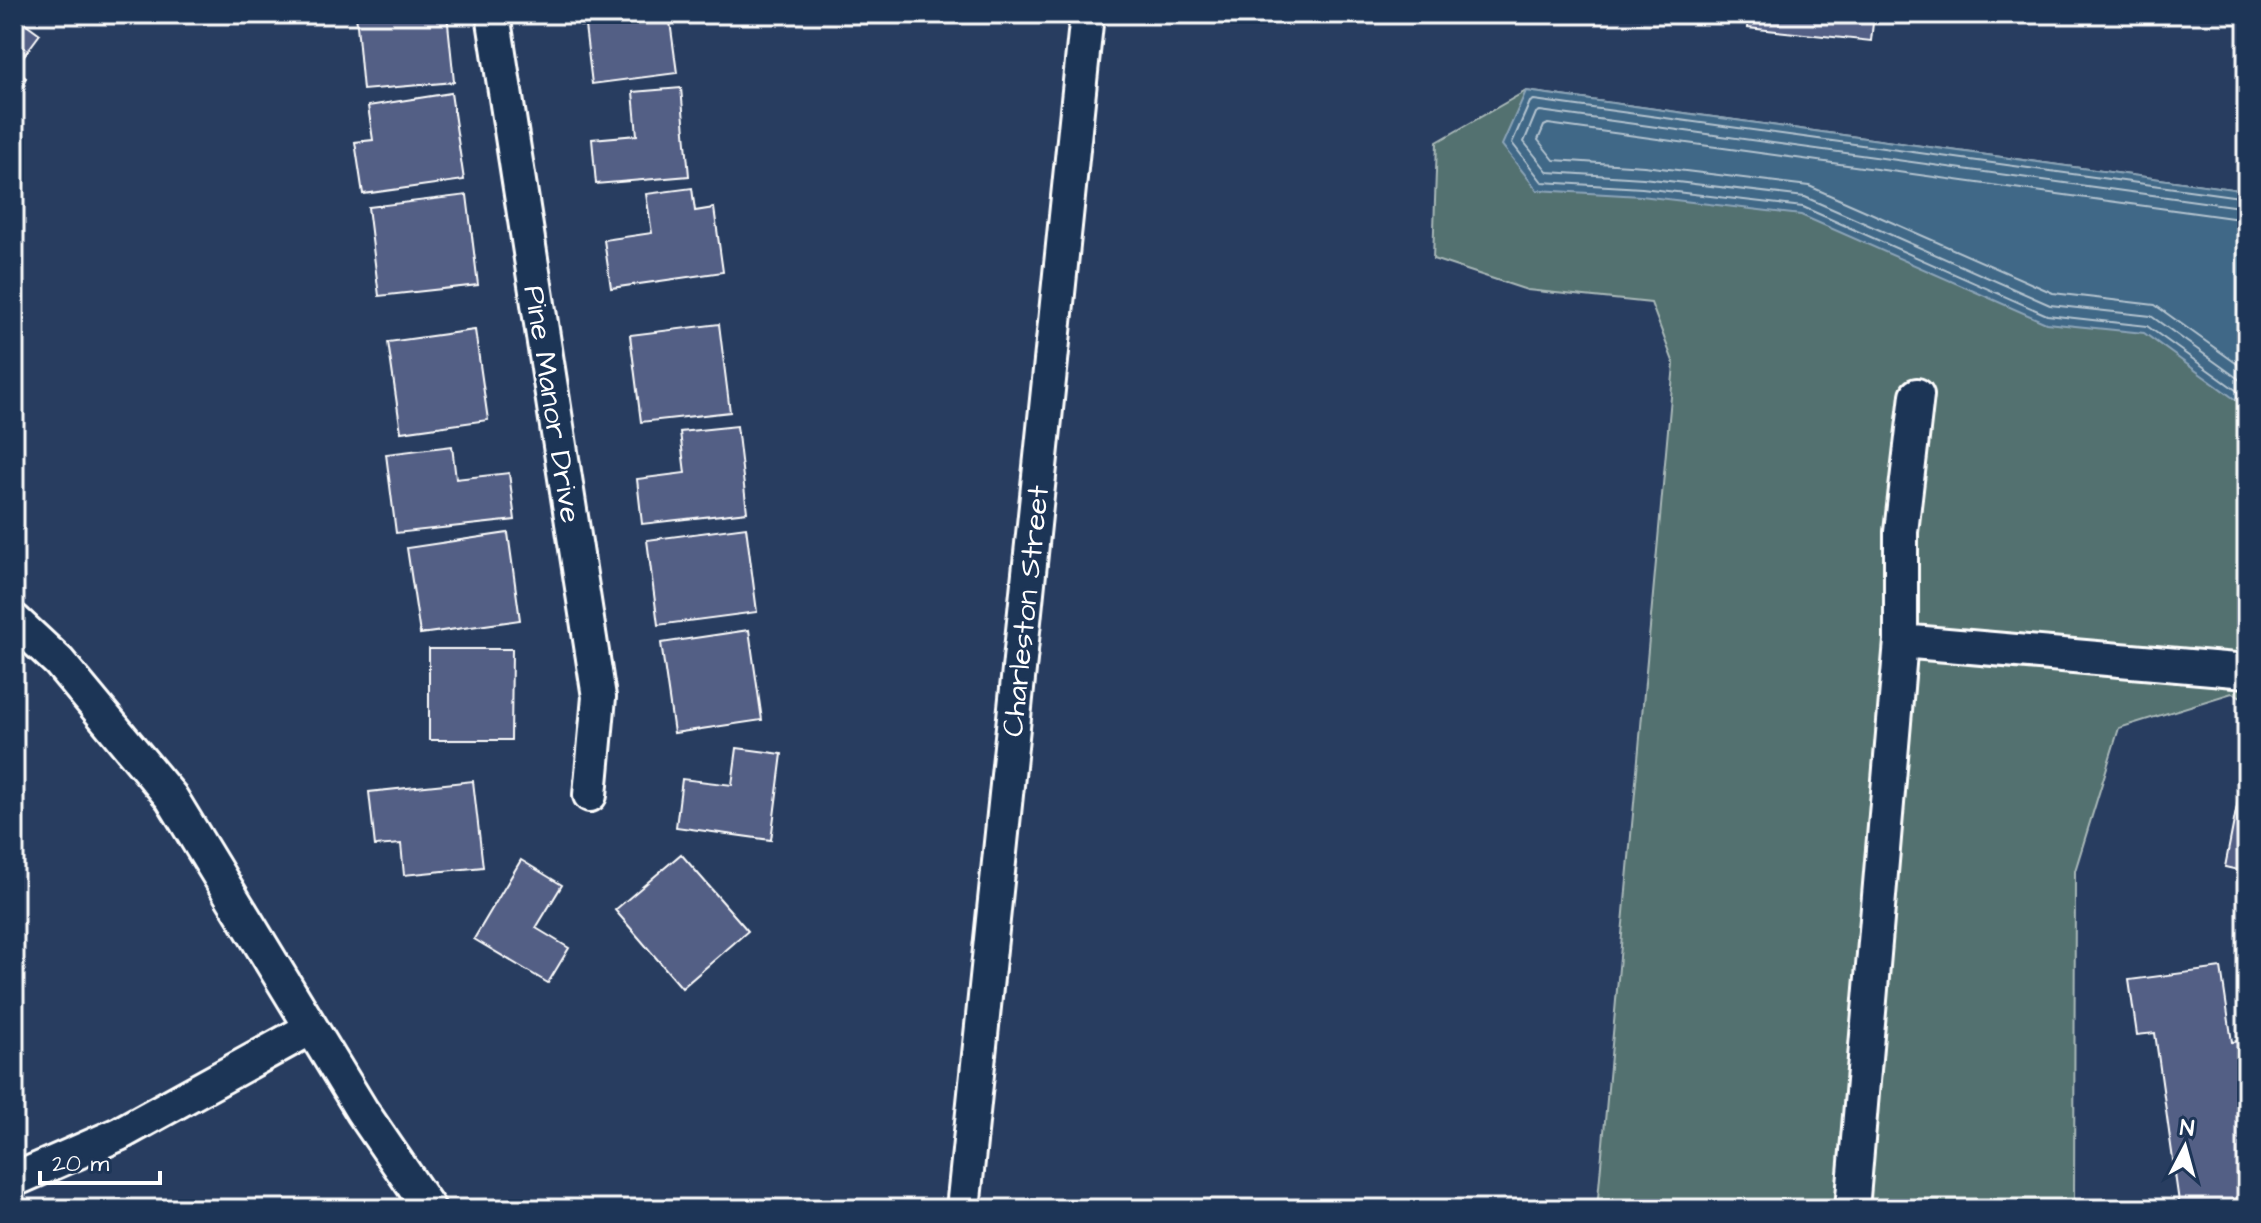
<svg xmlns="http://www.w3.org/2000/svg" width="2261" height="1223" viewBox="0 0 2261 1223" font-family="'Architects Daughter',sans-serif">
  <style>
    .green { fill: #537170; stroke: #a9b8b8; stroke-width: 2 }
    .water { fill: #406887; stroke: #8ca4b7; stroke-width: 2 }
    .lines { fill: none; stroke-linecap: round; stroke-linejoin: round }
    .shore { stroke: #b3c3cf; stroke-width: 2 }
    .building { fill: #535e85; stroke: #fff; stroke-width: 2 }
    .minor-casing { stroke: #fff; stroke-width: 38 }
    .minor { stroke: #1d3557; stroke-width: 32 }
    .labels { text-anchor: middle; stroke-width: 6; stroke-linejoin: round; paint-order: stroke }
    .street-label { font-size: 30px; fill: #fff; stroke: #1d3557 }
  </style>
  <rect width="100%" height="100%" fill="#283d60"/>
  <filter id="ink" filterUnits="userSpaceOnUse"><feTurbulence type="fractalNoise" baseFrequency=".0125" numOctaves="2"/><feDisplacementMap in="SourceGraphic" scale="16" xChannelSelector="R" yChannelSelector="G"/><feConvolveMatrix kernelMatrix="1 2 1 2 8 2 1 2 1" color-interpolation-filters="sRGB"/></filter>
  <g filter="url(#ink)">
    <!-- green -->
    <path class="green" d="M1526,91L2247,191V699L2232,693L2119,728L2075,871L2074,1209H1597L1674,364L1651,303L1527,290L1433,259L1437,142Z"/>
    <!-- water -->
    <path class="water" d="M1526,91L2247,191V408L2144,333L2046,323L1801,215L1641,196L1537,190L1502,145Z"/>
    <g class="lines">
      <!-- shore -->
      <path class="shore" d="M2247,198L1534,100L1530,102L1512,143L1542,182L1642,188L1803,207L2047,315L2147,326L2247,398
        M2247,208L1540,111L1536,113L1524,142L1548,172L1643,178L1805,197L2050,305L2151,316L2247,385
        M2247,220L1548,124L1544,126L1538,140L1554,160L1644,166L1809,186L2053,293L2155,305L2247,371"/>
    </g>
    <!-- building -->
    <path class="building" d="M356,14H447L454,82L363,90Z
      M579,14H669L677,73L592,84L585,26H580Z
      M1749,14H1874L1871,41L1748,28Z
      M14,15L40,34L14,69L26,78L14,95Z
      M681,88L689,176L596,184L592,139L637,135L633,92Z
      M451,93L464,180L363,194L355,142L373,140L368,106Z
      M692,188L695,211L714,208L723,272L611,288L604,240L652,233L646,194Z
      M467,195L478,285L379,296L368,207Z
      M719,324L730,412L641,422L630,335Z
      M475,330L488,420L401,432L388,342Z
      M737,426L747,512L642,524L637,479L685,473L680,432Z
      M452,446L456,479L509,473L515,520L396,533L386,454Z
      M746,527L757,612L658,625L647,540Z
      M508,533L520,620L420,634L407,548Z
      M749,630L762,720L674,733L661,643Z
      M429,649H512L511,740H429Z
      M737,748L782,754L771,840L676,827L682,779L732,785Z
      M473,781L483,867L404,875L401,844L375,846L369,792Z
      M2240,790L2247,791V891L2243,890L2247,872L2225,867Z
      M681,854L748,931L682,988L615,910Z
      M521,860L562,885L536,928L569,948L548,983L474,939Z
      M2221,968L2232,1042L2245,1040L2247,1055V1209H2180L2155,1033L2137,1035L2129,980Z"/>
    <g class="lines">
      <!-- minor casing -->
      <g class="minor-casing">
        <path id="minor" d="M493,14L599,697L590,795
          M14,620L59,662L171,797L362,1111L429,1209
          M1901,641V532L1917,395
          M14,1180L119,1134L311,1028
          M963,1209L1087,14
          M1852,1209L1901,641L2247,671"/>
      </g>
      <!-- minor -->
      <use href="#minor" class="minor"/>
    </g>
  </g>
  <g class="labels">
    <!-- street labels -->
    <g class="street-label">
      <text transform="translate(553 404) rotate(81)" y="10">Pine Manor Drive</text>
      <text transform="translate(1025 611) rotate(-84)" y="10">Charleston Street</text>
    </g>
  </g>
  <!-- margin -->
  <rect width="2261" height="1223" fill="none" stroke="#1d3557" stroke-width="48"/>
  <rect x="24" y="24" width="2213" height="1175" fill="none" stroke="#fff" stroke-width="3" filter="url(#ink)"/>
  <!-- north arrow -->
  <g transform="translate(2185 1147) rotate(6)" stroke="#1d3557" stroke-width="6" paint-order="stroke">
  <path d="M0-6L14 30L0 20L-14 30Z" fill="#ffffff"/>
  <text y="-12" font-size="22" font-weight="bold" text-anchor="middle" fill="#ffffff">N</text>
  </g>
  <!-- scale -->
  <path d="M40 1171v12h120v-12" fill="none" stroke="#ffffff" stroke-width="4"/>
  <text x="52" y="1171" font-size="24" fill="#ffffff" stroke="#1d3557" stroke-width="6" paint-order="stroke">20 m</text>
</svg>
